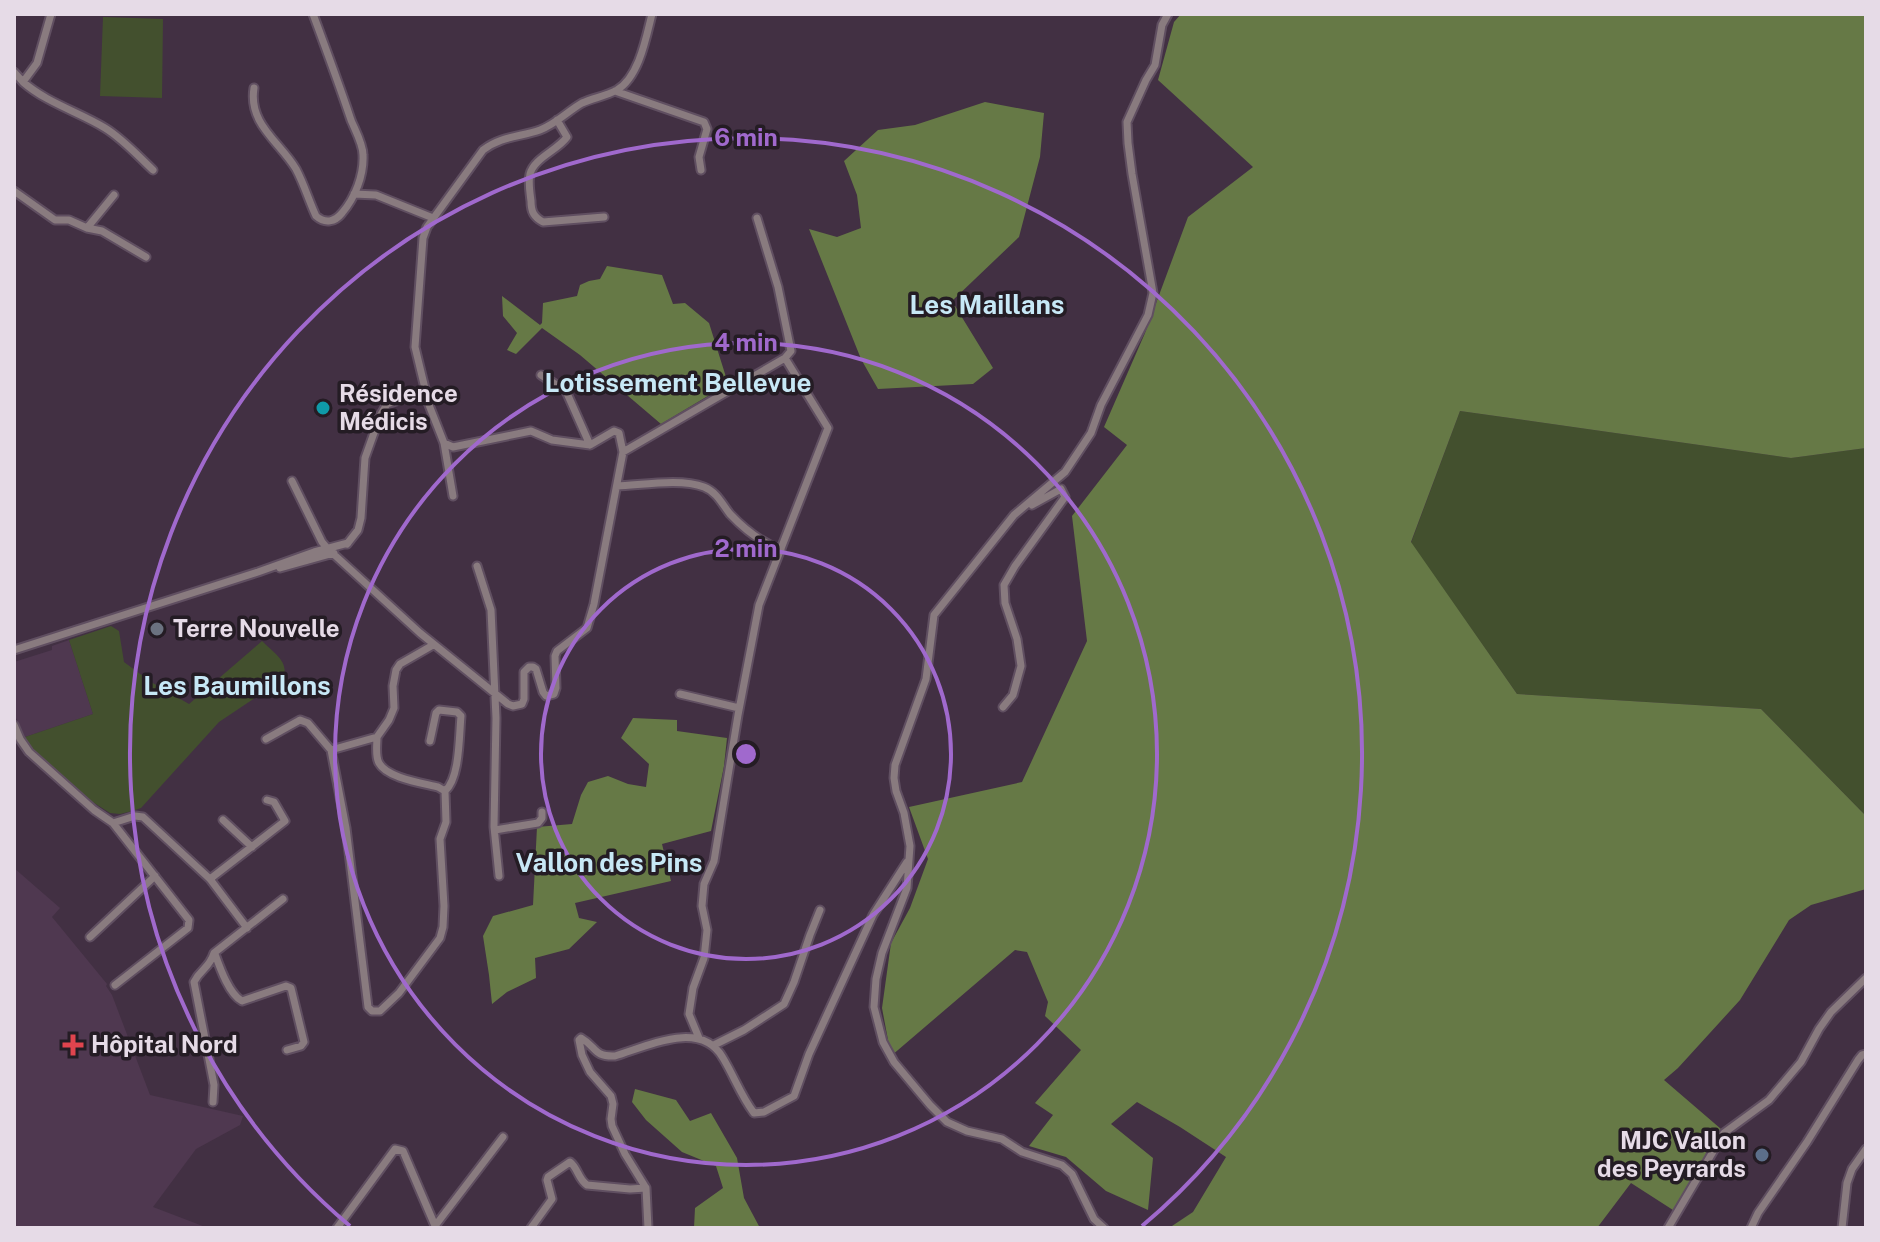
<svg xmlns="http://www.w3.org/2000/svg" width="1880" height="1242" viewBox="0 0 1880 1242" font-family="'Public Sans',sans-serif">
  <style>
    .built { fill: #4f3850 }
    .green { fill: #43502e }
    .forest { fill: #667946 }
    .lines { fill: none; stroke-linecap: round; stroke-linejoin: round }
    .street-casing { stroke: #604f61; stroke-width: 11 }
    .street { stroke: #897b7f; stroke-width: 7 }
    .ring { fill: none; stroke: #a069cd; stroke-width: 4 }
    .culture-dot { fill: #0f9aa8; stroke: #241c24; stroke-width: 3 }
    .worship-dot { fill: #6b7280; stroke: #241c24; stroke-width: 3 }
    .health-dot { fill: #e0444e; stroke: #241c24; stroke-width: 3 }
    .service-dot { fill: #5c6f8a; stroke: #241c24; stroke-width: 3 }
    .labels { text-anchor: middle; stroke-width: 7; stroke-linejoin: round; paint-order: stroke }
    .poi-label { font-size: 24px; font-weight: bold; fill: #e6dbe7; stroke: #241c24; text-anchor: start }
    .neighbourhood-label { font-size: 26px; font-weight: bold; fill: #c7e8f6; stroke: #241c24 }
    .centre { fill: #a069cd; stroke: #241c24; stroke-width: 4 }
    .ring-label { font-size: 24px; text-anchor: middle; font-weight: bold; fill: #a069cd; stroke: #241c24; stroke-width: 7; stroke-linejoin: round; paint-order: stroke }
  </style>
  <rect width="100%" height="100%" fill="#423043"/>
  <!-- built -->
  <path class="built" d="M69,640L93,714L25,737L14,714V662L52,650V646Z
    M14,868L60,908L52,917L107,984L106,986L112,995L150,1095L243,1116L240,1125L196,1149L153,1207L208,1228H14Z"/>
  <!-- green -->
  <path class="green" d="M103,17L163,19L162,98L100,96Z
    M1460,411L1791,458L1866,448V816L1761,709L1517,694L1411,543Z
    M111,626L119,631L124,662L151,682L189,704L262,641C274,653 290,662 283,679L219,722L141,808L132,811L120,814L110,813L91,801L51,766L30,746L25,737L93,714L69,640Z"/>
  <!-- forest -->
  <path class="forest" d="M1181,14H1866V448L1791,458L1460,411L1411,542L1517,694L1761,709L1866,816V889L1811,905L1789,920L1740,1000L1678,1068L1664,1080L1721,1129L1673,1210L1631,1183L1597,1228H1169L1193,1212L1226,1157L1180,1127L1137,1102L1111,1124L1153,1158L1148,1210L1106,1191L1066,1157L1029,1146L1053,1115L1035,1103L1081,1050L1045,1016L1048,1002L1027,952L1015,950L891,1056L882,1008L891,943L910,908L928,859L909,807L1022,782L1087,641L1072,516L1127,445L1104,427L1145,333L1188,217L1253,167L1158,80L1174,22Z
    M985,102L1044,113L1040,157L1019,237L952,301L993,368L973,384L878,389L861,359L809,229L837,237L861,228L857,195L844,161L878,130L915,125Z
    M607,266L662,275L673,304L685,303L709,323L726,377L723,387L661,424L580,355L542,328L516,354L507,350L517,333L503,316L502,296L540,325L542,323L543,303L577,296L580,285L589,281L600,279Z
    M633,718L677,720V731L727,738L724,766L711,831L662,844L671,881L575,903L579,918L597,922L569,949L535,958L536,978L507,992L492,1004L489,975L483,936L493,916L533,905L537,827L572,824L581,795L588,782L608,776L628,784L646,787L649,764L621,738Z
    M635,1089L676,1100L690,1121L711,1113L737,1158L744,1198L760,1228H694L695,1208L723,1188L716,1166L682,1152L646,1120L632,1102Z"/>
  <g class="lines">
    <!-- street casing -->
    <g class="street-casing">
      <path id="street" d="M51,14L37,63L23,82C47,103 79,112 105,128C123,139 138,156 153,170
        M14,72L23,82
        M254,88C248,124 280,142 296,169C304,184 309,201 316,216C325,224 335,222 342,213C355,198 364,175 363,155C363,144 355,130 351,120C339,84 326,49 313,14
        M615,91L704,122L707,129L699,157L701,170
        M557,120L567,137C558,150 534,158 530,174C528,182 530,193 531,201C531,212 534,217 543,222L604,217
        M14,191L55,220H69L87,228L102,231L146,257
        M354,194L376,195L433,218
        M87,228L114,195
        M541,375L566,391L590,445
        M623,452L785,358L791,351L778,287L757,218
        M292,481L322,542L328,549L420,633L508,704L513,706L522,704L524,699V672L529,667H533L536,669L543,692L546,696L554,694L556,688L555,656L557,651L587,628L594,604L623,452L619,433L614,431L590,445L552,440L531,431L453,447L444,443
        M617,486C642,485 681,478 704,487C717,492 722,504 730,514C745,530 760,542 781,550
        M453,496L444,443L429,405L415,347L423,238L427,227L483,150C501,136 520,137 540,130C556,124 568,111 582,103C593,98 606,96 617,90C639,77 646,38 652,14
        M347,544L358,530L361,518L365,458L380,416L387,404L425,391
        M477,566L491,610L496,718L494,827L499,876
        M280,568L334,553
        M14,650L258,572L314,552L348,543
        M680,694L739,708
        M1003,707L1013,695L1021,666L1017,639L1005,603L1004,585L1015,566L1065,497L1061,489L1032,505
        M14,725L20,739L29,752L94,810L113,823L135,816L143,817L210,879L247,928
        M266,739L300,720L308,723L331,750L346,828L368,1007L372,1011H380L399,993L440,938L443,927L444,906L440,839L446,822L445,791L438,787C422,783 387,778 379,763C375,756 377,745 377,737
        M430,741L436,713L439,710L457,712L461,716C459,736 460,778 445,791
        M331,750L377,737L389,720L394,708L393,686L396,670L400,664L433,645
        M223,820L252,847
        M113,823L189,920L188,928L115,985
        M495,830L538,823L542,818V812
        M210,879L285,821L274,802L267,800
        M90,937L155,876
        M215,954C220,968 229,994 242,1001L286,986L291,988L304,1042L301,1046L287,1050
        M699,1038L689,1014L693,988L704,958L707,930L702,906L704,884L714,861L738,715L759,605L828,428L785,358
        M714,1045L744,1030L784,1004L794,982L810,935L820,910
        M213,1102L214,1085L194,982C201,968 209,969 214,953L283,899
        M435,1226L503,1137
        M337,1228L395,1149L403,1151L436,1228
        M531,1228L552,1199L547,1180L548,1177L570,1162C578,1168 578,1179 587,1185L630,1189L646,1188
        M648,1228L646,1188L625,1154L612,1126L611,1119L613,1104L611,1096L590,1072L582,1055L579,1040L581,1038C597,1047 593,1057 615,1056C648,1046 701,1019 723,1058C734,1076 741,1096 754,1113L764,1112L794,1096L809,1054L873,915L907,862
        M1104,1228L1094,1219L1072,1174L1062,1165L1022,1152L1002,1139L967,1131L947,1122L930,1105L894,1062L883,1042L874,1007L876,979L882,953L907,888L910,846L904,813L896,791L894,778L895,765L926,679L934,615L1014,515L1065,472L1091,433L1101,405L1148,315L1153,293L1132,174L1128,143L1127,122L1146,80L1155,65L1162,25L1168,14
        M1668,1228L1724,1133L1769,1100L1801,1062L1819,1029L1831,1012L1866,978
        M1751,1228L1758,1213L1807,1142L1858,1060L1862,1055L1866,1054
        M1842,1228L1847,1183L1852,1169L1866,1149"/>
    </g>
    <!-- street -->
    <use href="#street" class="street"/>
  </g>
  <!-- distance rings -->
  <g class="ring">
    <circle cx="746" cy="754" r="205"/>
    <circle cx="746" cy="754" r="411"/>
    <path d="M350 1226A616 616 0 1 1 1142 1226"/>
  </g>
  <!-- markers -->
  <circle class="culture-dot" cx="323" cy="408" r="8"/>
  <circle class="worship-dot" cx="157" cy="629" r="8"/>
  <path class="health-dot" d="M69 1033h8v8h8v8h-8v8h-8v-8h-8v-8h8z"/>
  <circle class="service-dot" cx="1762" cy="1155" r="8"/>
  <g class="labels">
    <!-- poi labels -->
    <g class="poi-label">
      <text x="339" y="402">Résidence<tspan x="339" dy="28">Médicis</tspan></text>
      <text x="173" y="637">Terre Nouvelle</text>
      <text x="91" y="1053">Hôpital Nord</text>
      <text x="1746" y="1149" text-anchor="end">MJC Vallon<tspan x="1746" dy="28">des Peyrards</tspan></text>
    </g>
    <!-- neighbourhood labels -->
    <g class="neighbourhood-label">
      <text x="987" y="314">Les Maillans</text>
      <text x="678" y="392">Lotissement Bellevue</text>
      <text x="237" y="695">Les Baumillons</text>
      <text x="609" y="872">Vallon des Pins</text>
    </g>
  </g>
  <circle cx="746" cy="754" r="12" class="centre"/>
  <g class="ring-label">
    <text x="746" y="146">6 min</text>
    <text x="746" y="351">4 min</text>
    <text x="746" y="557">2 min</text>
  </g>
  <!-- border -->
  <rect width="1880" height="1242" fill="none" stroke="#e6dbe7" stroke-width="32"/>
</svg>
